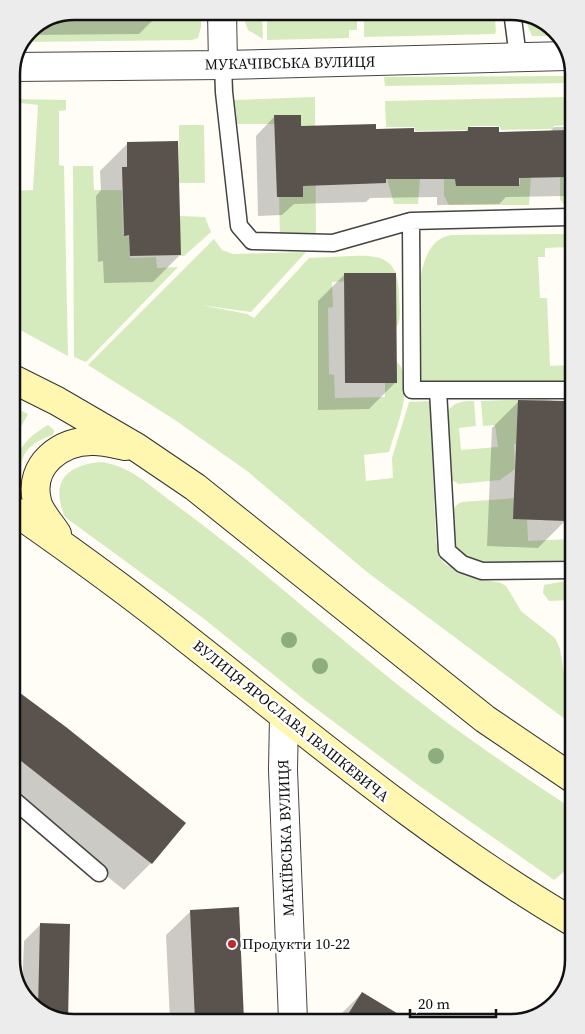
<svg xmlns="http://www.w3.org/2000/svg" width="585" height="1034" viewBox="0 0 585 1034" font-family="'Source Serif 4',serif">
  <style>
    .green { fill: #d5ebbd }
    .shadow { fill: #0003 }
    .building { fill: #5a524d }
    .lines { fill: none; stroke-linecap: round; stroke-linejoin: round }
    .service-casing { stroke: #444; stroke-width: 19 }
    .minor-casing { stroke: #444; stroke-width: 30 }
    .secondary-casing { stroke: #333; stroke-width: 30 }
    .service { stroke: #fff; stroke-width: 16 }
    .minor { stroke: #fff; stroke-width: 28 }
    .secondary { stroke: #fff6b0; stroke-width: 28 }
    .tree { fill: #8dad7f }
    .poi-dot { fill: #c4262e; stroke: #fff; stroke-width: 2 }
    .labels { text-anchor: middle; stroke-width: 5; stroke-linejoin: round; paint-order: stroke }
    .street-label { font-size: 15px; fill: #111; stroke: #fff }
    .poi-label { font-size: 15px; fill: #111; stroke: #fff; text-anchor: start }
    .rim { fill: none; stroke: #111; stroke-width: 2.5 }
  </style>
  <rect width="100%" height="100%" fill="#fffdf5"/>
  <!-- green -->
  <path class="green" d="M75,11H201V27L198,38L192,40L24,42L30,30Z
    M241,11H262L263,39L248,30Z
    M267,11H357V30H349V38L267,40Z
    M364,11H494L496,31L495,34L364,37Z
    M523,14L546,22L558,36H532Z
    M568,76V83L385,86L384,77Z
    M315,97L316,236L280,237L278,156L284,124H234L233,100Z
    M568,97V125L554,126V129L501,130L500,126H470L469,130L415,131L414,127H386L385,101Z
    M12,99L66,100V110L59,111V165L64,166L68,356L13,326L12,191L33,190L38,105L12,102Z
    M179,125H204L205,183H179Z
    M73,166H93L94,190H122L123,234H129L130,258L156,257L157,268L178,267L86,362L74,357Z
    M520,176L531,177L529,205H449L444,196V178H456V186L520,184Z
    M560,177H568V205H564L560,199Z
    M387,179H420L418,204H394Z
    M180,216L205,217L211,232L184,256H180Z
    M569,234V247L545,248V257H538L540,298H547L550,366L570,365V379L561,382L422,383L420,375C419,341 406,240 452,235Z
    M214,239L222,250L233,254L306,252L251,312L201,305L247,314L254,318L309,258C323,257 337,257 352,256C383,255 398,259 399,294C399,305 402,320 396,328L383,280L332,282L333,307L328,308L329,374L334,375L335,398L385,397V359L397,362C417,381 395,430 389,452L364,455L366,481L393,478L392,458L409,402L430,401L436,541L441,559L445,564L468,576L501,583L506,586L521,611L555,638L560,649L571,714L565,719L367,572L247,471L175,420L88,365Z
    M545,399L570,405V420L527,421V443L514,444L515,469L500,480L459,484L450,479L446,414C453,402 461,401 474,401L476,426L459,428L461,450L498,447L495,425L483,426L481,401Z
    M14,407L28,414L14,439Z
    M48,425L54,430L53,435C26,444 18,456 21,485L14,480C14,452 24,439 48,425Z
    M101,462C129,465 150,486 172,502C245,555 312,615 382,672C443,722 507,766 573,809V864L554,880L418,785L306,701L203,618L65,517C50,482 66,465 101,462Z
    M515,498L527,517L528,541L571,539V560L483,563L464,556L456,549C450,536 446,507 462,502Z
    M571,580V600L549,601L543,593L544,585Z"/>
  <!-- shadow -->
  <path class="shadow" d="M74,11H162L139,34L28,35L30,30Z
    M383,11H446L437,20L383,21Z
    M275,116L300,127L413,134L465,132L469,128L498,133L549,132L555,127H568V194L566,196L506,197L499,204L437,205V197L370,198L366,202L294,204L282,215L258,216L256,136Z
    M127,144L180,255L153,282L104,283L103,261L98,262L96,196L101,190L100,171Z
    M345,274L396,382L369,409L318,410V301Z
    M519,401L565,521L538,548L487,546L492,428Z
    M16,692L66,728L151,863L124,890L16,803Z
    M238,909L243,1020L170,1021L166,935L191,911Z
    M40,925L67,1021L39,1012L22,993L24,941Z
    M362,993L403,1018L336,1019Z"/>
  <!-- building -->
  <path class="building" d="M274,115H301V126L376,124V129L414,128V132L468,131V127H499V132L568,130V177L519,178V186H456L455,179H386V183L303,186V197H277Z
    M178,141L181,255L130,256L129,235L124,236L122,167H127V142Z
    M344,273H396L397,383H345Z
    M518,400L570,401L566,521L513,519Z
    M16,690L66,727L186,823L152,864L16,757Z
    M239,907L244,1020L195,1021L190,910Z
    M40,923L70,924L68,1022L38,1010Z
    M362,992L405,1018L345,1019Z"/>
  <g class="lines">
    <!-- service casing -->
    <g class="service-casing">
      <path id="service" d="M512,11L518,57
        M223,65L224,92L239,226L252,241L333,243L411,221L569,217
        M411,221L412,390H570
        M438,390L447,551L462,564L482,571L571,570
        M16,802L99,873"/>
    </g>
    <!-- minor casing -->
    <g class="minor-casing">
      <path id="minor" d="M222,11L223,65
        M13,67L223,65L567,56
        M284,716L283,770L293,1020"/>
    </g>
    <!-- secondary casing -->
    <g class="secondary-casing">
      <path id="secondary" d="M13,379L57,401L136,447L195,487L485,719L572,778
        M14,511C73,552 131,594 187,639C313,738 435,841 573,922
        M57,534C51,524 39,512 37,501C28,465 61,440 94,441C104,441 115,444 125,446"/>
    </g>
    <!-- service -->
    <use href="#service" class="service"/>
    <!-- minor -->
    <use href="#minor" class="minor"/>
    <!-- secondary -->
    <use href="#secondary" class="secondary"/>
  </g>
  <!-- trees -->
  <g class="tree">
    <circle cx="289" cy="640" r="8"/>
    <circle cx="320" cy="666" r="8"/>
    <circle cx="436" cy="756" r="8"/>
  </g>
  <!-- markers -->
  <circle class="poi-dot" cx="232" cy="944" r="5"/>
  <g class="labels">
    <!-- street labels -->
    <g class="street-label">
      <text transform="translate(290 63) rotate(-1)" y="5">МУКАЧІВСЬКА ВУЛИЦЯ</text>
      <text transform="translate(291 721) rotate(39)" y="5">ВУЛИЦЯ ЯРОСЛАВА ІВАШКЕВИЧА</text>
      <text transform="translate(286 838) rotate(-92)" y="5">МАКІЇВСЬКА ВУЛИЦЯ</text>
    </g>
    <!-- poi labels -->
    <g class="poi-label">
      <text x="242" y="949">Продукти 10-22</text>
    </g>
  </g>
  <!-- crop -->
  <path d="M0 0H585V1034H0ZM74 20H511A54 54 0 0 1 565 74V960A54 54 0 0 1 511 1014H74A54 54 0 0 1 20 960V74A54 54 0 0 1 74 20Z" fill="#ececec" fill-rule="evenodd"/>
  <path class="rim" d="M74 20H511A54 54 0 0 1 565 74V960A54 54 0 0 1 511 1014H74A54 54 0 0 1 20 960V74A54 54 0 0 1 74 20Z"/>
  <!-- scale -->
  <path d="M410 1009v8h86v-8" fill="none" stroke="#111111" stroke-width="2.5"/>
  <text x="418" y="1009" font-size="15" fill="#111111" stroke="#ffffff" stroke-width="4" paint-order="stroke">20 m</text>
</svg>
